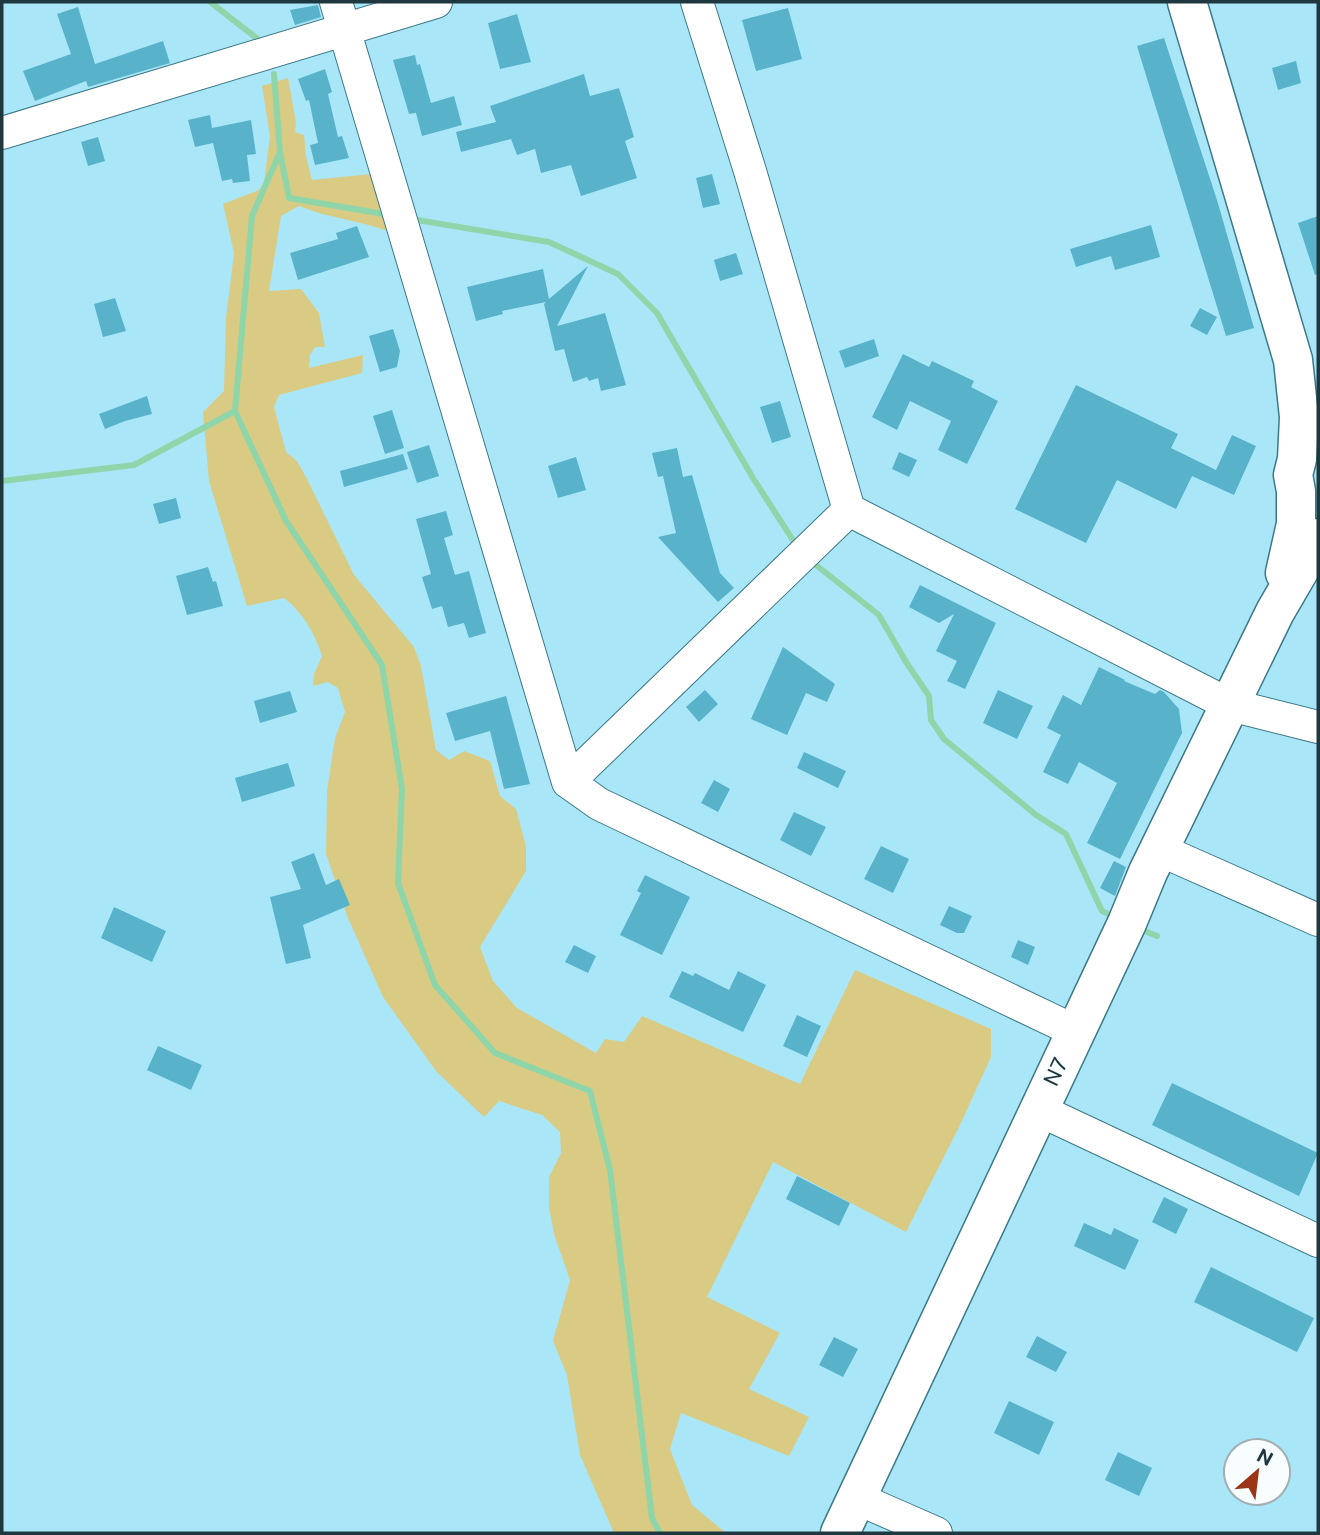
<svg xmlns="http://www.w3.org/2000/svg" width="1320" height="1535" viewBox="0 0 1320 1535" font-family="'Public Sans',sans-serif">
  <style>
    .green { fill: #d9ca84 }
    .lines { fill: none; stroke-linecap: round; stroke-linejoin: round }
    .stream { stroke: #8fd5aa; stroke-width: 6 }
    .building { fill: #58b3ca }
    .minor-casing { stroke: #3c7887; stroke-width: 34 }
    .major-casing { stroke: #3c7887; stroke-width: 41 }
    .minor { stroke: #fff; stroke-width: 32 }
    .major { stroke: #fff; stroke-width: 38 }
    .labels { text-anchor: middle; stroke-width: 5; stroke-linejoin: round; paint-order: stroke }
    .street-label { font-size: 21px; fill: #1f383f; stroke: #f8fdff }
  </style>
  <rect width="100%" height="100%" fill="#a9e7f8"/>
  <!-- green -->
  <path class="green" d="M288,78L296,122L295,132L304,135L306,156L312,180L371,174L393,233C361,220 330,219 299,206L281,216L269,291L301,289L319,313L325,347H315L310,355L309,368L363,355L362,373L279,395L274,407L286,452L297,461L307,479L354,575L414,647L421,666L436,750L449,760L464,751L490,761L500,796L516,809L526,846V871L480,947L493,981L517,1008L596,1053L605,1039L624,1042L642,1016L800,1084L855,970L991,1029V1057L961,1123L906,1232L773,1162L707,1297L780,1333L749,1389L809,1417L789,1456L681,1413L670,1449L692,1505L726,1533H614L580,1455L567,1375L553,1341L570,1280L554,1234L549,1208V1177L561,1153L560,1132L542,1115L499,1101L484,1117L436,1071L383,997L348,918L326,854L327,791L335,738L345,712L338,688L328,682L313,686L314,674L322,656C315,634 303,612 284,598L247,606L209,481L203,412L224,391L226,318L234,253L223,204L259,190L264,183L270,136L262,86Z"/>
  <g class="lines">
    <!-- stream -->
    <path class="stream" d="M210,2L263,43
      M274,74L280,152L252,216L235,411L286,521L382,665L402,789L398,883L435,985L495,1053L590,1091L610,1170L652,1518L660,1533
      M280,152L289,198L390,215
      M411,219L549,242L618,274L657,313L753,478L798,548
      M2,481L134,465L235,411
      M811,561L879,615L906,662L929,696L931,720L944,739L1036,815L1066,834L1102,911L1117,918
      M1140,929L1157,936"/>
  </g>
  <!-- building -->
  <path class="building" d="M318,5L321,17L295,25L290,10Z
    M78,7L95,64L163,41L170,63L88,87L86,81L35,101L23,71L71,54L57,14Z
    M788,8L802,59L756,71L742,20Z
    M517,14L531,62L500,69L488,23Z
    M1164,38L1217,200L1254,328L1226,336L1137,46Z
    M415,55L417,65L420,64L431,103L454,96L462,125L422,136L416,113L409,114L393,60Z
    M1296,61L1301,83L1278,90L1272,68Z
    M325,69L332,92L328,94L338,137L342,136L349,158L315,165L310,145L318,143L309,100L306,101L298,79Z
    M584,74L590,96L619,88L634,137L625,141L637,178L581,196L571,165L541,173L535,149L517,155L511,139L461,152L456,132L496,122L490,106Z
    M210,115L212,128L251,120L256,154L247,155L250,181L233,183L232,179L222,181L213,143L195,147L188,120Z
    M98,137L105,161L88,166L81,142Z
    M712,174L720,204L703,208L696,178Z
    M1318,216V274L1315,275L1298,223Z
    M1151,225L1160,257L1115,270L1111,256L1076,267L1070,249Z
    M357,226L369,257L298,280L290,253L338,239L336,233Z
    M736,253L743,274L720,281L714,260Z
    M588,266L557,326L605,313L626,385L601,391L598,378L589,381L587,377L573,382L564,349L555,351L544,304L546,302L502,311L503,314L476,321L467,287L543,269L549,299Z
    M115,298L126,331L103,337L94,304Z
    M1200,308L1217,317L1207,335L1190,326Z
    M393,329L400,351L397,367L380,372L369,336Z
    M874,339L879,356L845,368L839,351Z
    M903,354L929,367L932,361L974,381L971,387L998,401L967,464L938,450L951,421L910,401L897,430L872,417Z
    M1076,385L1178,434L1171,448L1216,470L1232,435L1256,446L1234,495L1192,476L1176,509L1117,480L1086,543L1015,509Z
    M147,396L152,414L125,421L105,429L99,414Z
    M780,401L791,437L772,443L760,407Z
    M392,410L404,448L385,454L373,416Z
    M429,445L439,476L417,483L407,452Z
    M677,448L683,477L692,475L720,573L734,588L718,602L658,537L676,533L663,476L658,477L652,453Z
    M899,452L917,460L909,477L892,469Z
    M403,454L408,469L344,487L340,471Z
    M576,457L586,490L558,498L548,466Z
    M176,498L181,518L159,524L153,504Z
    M446,511L453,535L444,538L455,575L469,571L486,633L469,638L464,623L448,627L442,606L432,609L422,577L431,574L416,519Z
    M208,567L213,582L216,581L223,606L187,615L176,576Z
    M920,585L996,623L965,689L947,681L957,661L936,651L954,614L939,623L909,607Z
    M783,647L835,684L827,702L806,693L787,735L751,719Z
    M1099,667L1125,680L1124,681L1155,694L1160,690L1164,692L1179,709L1182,733L1120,859L1087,843L1117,783L1079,762L1068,784L1043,772L1061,735L1047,728L1063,695L1081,705Z
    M705,690L718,704L699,722L686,707Z
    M998,690L1033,706L1017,739L983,723Z
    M290,691L297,712L260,723L254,701Z
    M506,696L530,784L504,789L490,731L455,741L446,713Z
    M804,752L846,771L838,788L797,768Z
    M288,763L295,786L242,802L235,778Z
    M714,780L730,789L718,812L701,803Z
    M794,812L826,827L811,856L780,840Z
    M881,846L909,859L893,893L864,879Z
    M314,853L326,885L339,879L350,905L303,925L311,958L286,964L270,897L301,889L291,862Z
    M1114,861L1126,867L1115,896L1100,888Z
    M645,875L690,897L662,955L620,935L641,893L637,891Z
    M949,906L972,916L964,933H957L940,925Z
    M114,907L166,931L152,962L101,938Z
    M1018,940L1035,947L1028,965L1011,957Z
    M574,945L596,956L588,973L565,962Z
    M682,971L693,976L695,973L729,990L738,971L766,985L743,1032L669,997Z
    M797,1015L821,1026L807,1057L783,1046Z
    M158,1046L202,1065L191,1090L147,1070Z
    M1172,1083L1318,1153L1299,1196L1152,1125Z
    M797,1176L850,1203L839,1226L786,1199Z
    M1164,1197L1188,1209L1176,1234L1152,1222Z
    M1084,1223L1111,1235L1114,1228L1139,1240L1125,1270L1074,1246Z
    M1211,1267L1314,1318L1297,1352L1194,1302Z
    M1037,1336L1067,1352L1056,1372L1026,1357Z
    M834,1337L858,1349L843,1377L819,1365Z
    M1009,1401L1054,1422L1039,1455L994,1433Z
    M1118,1452L1152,1468L1139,1496L1105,1480Z"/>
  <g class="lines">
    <!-- minor casing -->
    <g class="minor-casing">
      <path id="minor" d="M336,2L568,782
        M697,2L750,171L849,510L1230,705L1318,727
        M2,133L436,2
        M849,510L568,782L599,804L1075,1031
        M1160,850L1318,920
        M1039,1110L1318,1241
        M856,1498L936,1533"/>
    </g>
    <!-- major casing -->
    <g class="major-casing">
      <path id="major" d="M1187,2L1293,360L1299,417L1297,459L1293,475L1296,491V524L1285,573
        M840,1533L1127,923L1148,872L1275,612L1318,538"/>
    </g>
    <!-- minor -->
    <use href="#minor" class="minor"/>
    <!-- major -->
    <use href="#major" class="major"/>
  </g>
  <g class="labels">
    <!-- street labels -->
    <g class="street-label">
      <text transform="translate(1056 1072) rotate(-65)" y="7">N7</text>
    </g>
  </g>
  <!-- border -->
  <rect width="1320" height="1535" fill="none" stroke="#1f383f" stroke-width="7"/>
  <!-- north arrow -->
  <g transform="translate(1257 1472) rotate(28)"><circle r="33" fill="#f8fdff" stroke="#a1aeb2" stroke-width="2"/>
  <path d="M0-5L12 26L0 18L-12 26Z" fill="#9d3616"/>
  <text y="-10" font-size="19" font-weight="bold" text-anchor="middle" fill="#1f383f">N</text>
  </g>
</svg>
